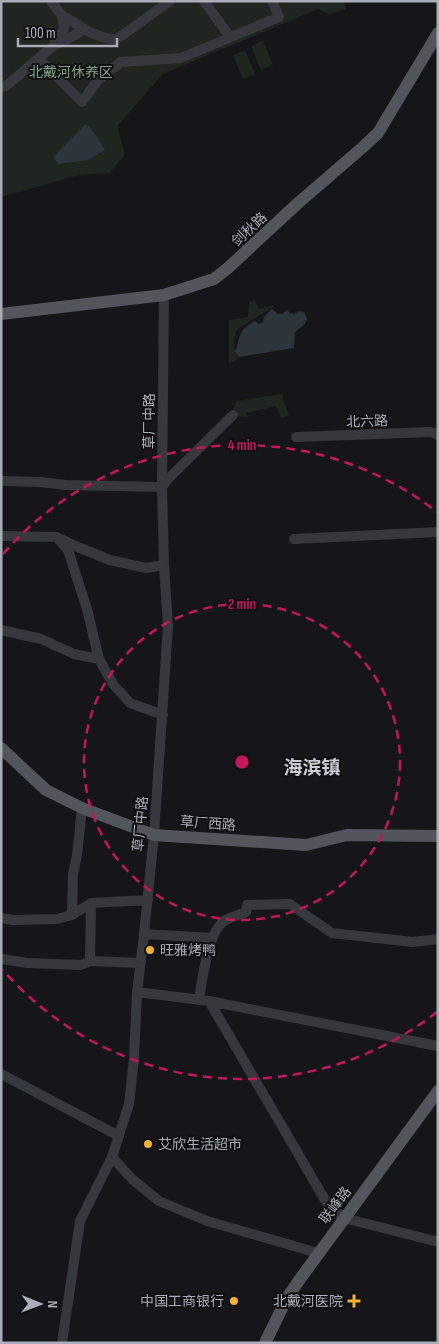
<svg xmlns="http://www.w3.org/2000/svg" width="439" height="1344" viewBox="0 0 439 1344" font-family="'Sofia Sans Condensed','Noto Sans SC',sans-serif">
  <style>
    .green { fill: #1e261f }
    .water { fill: #2c353c }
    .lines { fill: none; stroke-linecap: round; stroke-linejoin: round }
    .minor { stroke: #37383d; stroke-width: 10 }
    .major { stroke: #53555c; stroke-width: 12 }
    .ring { fill: none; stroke: #c2185b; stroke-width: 2.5; stroke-dasharray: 9 6 }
    .poi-dot { fill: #f2b134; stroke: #111113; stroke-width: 2 }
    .labels { text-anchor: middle; stroke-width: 4; stroke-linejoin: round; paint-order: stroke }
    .park-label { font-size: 14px; fill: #7fa381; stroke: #111113 }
    .street-label { font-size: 14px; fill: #a8adb8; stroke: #111113 }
    .poi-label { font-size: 14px; fill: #a8adb8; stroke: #111113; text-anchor: start }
    .district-label { font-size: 19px; font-weight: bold; fill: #c9ccd4; stroke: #111113 }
    .centre { fill: #c2185b; stroke: #111113; stroke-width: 2.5 }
    .ring-label { font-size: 15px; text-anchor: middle; font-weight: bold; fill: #c2185b; stroke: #111113; stroke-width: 4; stroke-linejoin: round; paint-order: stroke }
  </style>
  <rect width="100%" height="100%" fill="#161618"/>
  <!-- green -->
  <path class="green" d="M1,1H344L346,9L329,14L318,9L163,74L117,126L125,155L109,173L79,175L1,197Z
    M263,41L273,65L261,70L251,46Z
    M245,50L255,74L243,79L233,55Z
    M255,300L259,309L273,305V307L239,328L235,333L234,348L239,358L229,364V320L248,317L249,302Z
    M282,394L284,404L289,415L281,418L276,406L246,413L249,418L237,416L233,409L237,401Z"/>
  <!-- water -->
  <path class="water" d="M86,124L96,135L105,150L88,160L58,164L53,157Z
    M272,309L278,314H282L287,310L290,313L294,314L299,311L304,312L307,318L305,324L295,332L294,348L239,357L235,352C241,336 238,330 255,321L259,324L263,322L264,317Z"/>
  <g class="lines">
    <!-- minor -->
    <path class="minor" d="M204,1L230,37
      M62,15C79,25 97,40 117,39L170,1
      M53,46L64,29L62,15L52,3L54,1
      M39,59L82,102L98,80L121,62L181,58L279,17L272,1
      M1,87L6,86L52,47L77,34L84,29
      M296,437L431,432L438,435
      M1,481L40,482L66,485L162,487L169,478L233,415
      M1,536L57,537L68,550L87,609L99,659L113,684L130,703L163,715
      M61,539L75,546L110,560L146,568L164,565
      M294,539L438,532
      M1,630L41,639L74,654L99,659
      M72,915L73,874L77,855L82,808
      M1,918L13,920L57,919L72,915L91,903L148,900
      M144,934L213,938
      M1,959L28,963L81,965L90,961L141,963
      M90,961L91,903
      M137,992L209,1001L438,1046
      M199,1000C202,981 208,932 224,921C230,917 239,915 246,912L247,905L290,904L332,933L413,942L438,939
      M209,1001L328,1205L344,1218L438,1242
      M1,1074L119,1136
      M112,1157L132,1179L159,1201L207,1221L318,1253
      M62,1343L80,1221L112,1157L129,1104L134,1058L137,992L144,934L154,835L168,626L164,565L162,487L164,295"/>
    <!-- major -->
    <path class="major" d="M1,314L164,295L214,279L228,268L297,204L363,147L378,133L438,33
      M1,748L46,790L82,808L154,835L306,845L347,835L438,836
      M265,1343L287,1298L300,1279L438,1091"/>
  </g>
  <!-- distance rings -->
  <g class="ring">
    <circle cx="242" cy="762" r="158"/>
    <path d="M437 1012A317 317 0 0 1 3 970M3 554A317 317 0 0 1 437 512"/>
  </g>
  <!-- markers -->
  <g class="poi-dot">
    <circle cx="150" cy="950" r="5"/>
    <circle cx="148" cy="1144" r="5"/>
    <circle cx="234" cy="1301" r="5"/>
    <path d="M351.5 1293.5h5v5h5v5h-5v5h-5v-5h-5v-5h5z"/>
  </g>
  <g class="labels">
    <!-- park labels -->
    <g class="park-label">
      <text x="71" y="77">北戴河休养区</text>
    </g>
    <!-- street labels -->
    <g class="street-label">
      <text transform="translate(249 229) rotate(-43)" y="5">剑秋路</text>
      <text transform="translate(149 421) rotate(-90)" y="5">草厂中路</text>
      <text transform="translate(367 421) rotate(-2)" y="5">北六路</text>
      <text transform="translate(208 823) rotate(4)" y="5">草厂西路</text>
      <text transform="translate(140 824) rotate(-85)" y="5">草厂中路</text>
      <text transform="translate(335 1205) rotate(-53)" y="5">联峰路</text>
    </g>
    <!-- poi labels -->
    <g class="poi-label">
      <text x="160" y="955">旺雅烤鸭</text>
      <text x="158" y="1149">艾欣生活超市</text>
      <text x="224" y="1306" text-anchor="end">中国工商银行</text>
      <text x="343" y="1306" text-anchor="end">北戴河医院</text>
    </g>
    <!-- district labels -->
    <g class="district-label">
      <text x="312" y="774">海滨镇</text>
    </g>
  </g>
  <circle cx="242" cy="762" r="8" class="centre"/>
  <g class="ring-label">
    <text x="242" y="450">4 min</text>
    <text x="242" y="609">2 min</text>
  </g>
  <!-- border -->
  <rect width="439" height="1344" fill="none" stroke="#a8adb8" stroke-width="5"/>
  <!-- north arrow -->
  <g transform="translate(40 1304) rotate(91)" stroke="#111113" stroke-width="4" paint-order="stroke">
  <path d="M0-4L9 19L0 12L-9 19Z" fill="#a8adb8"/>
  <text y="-8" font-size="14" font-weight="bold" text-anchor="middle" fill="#a8adb8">N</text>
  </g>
  <!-- scale -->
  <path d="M18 38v8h99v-8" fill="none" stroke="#a8adb8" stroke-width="2.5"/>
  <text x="25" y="38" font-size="15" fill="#a8adb8" stroke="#111113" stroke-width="4" paint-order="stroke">100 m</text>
</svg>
